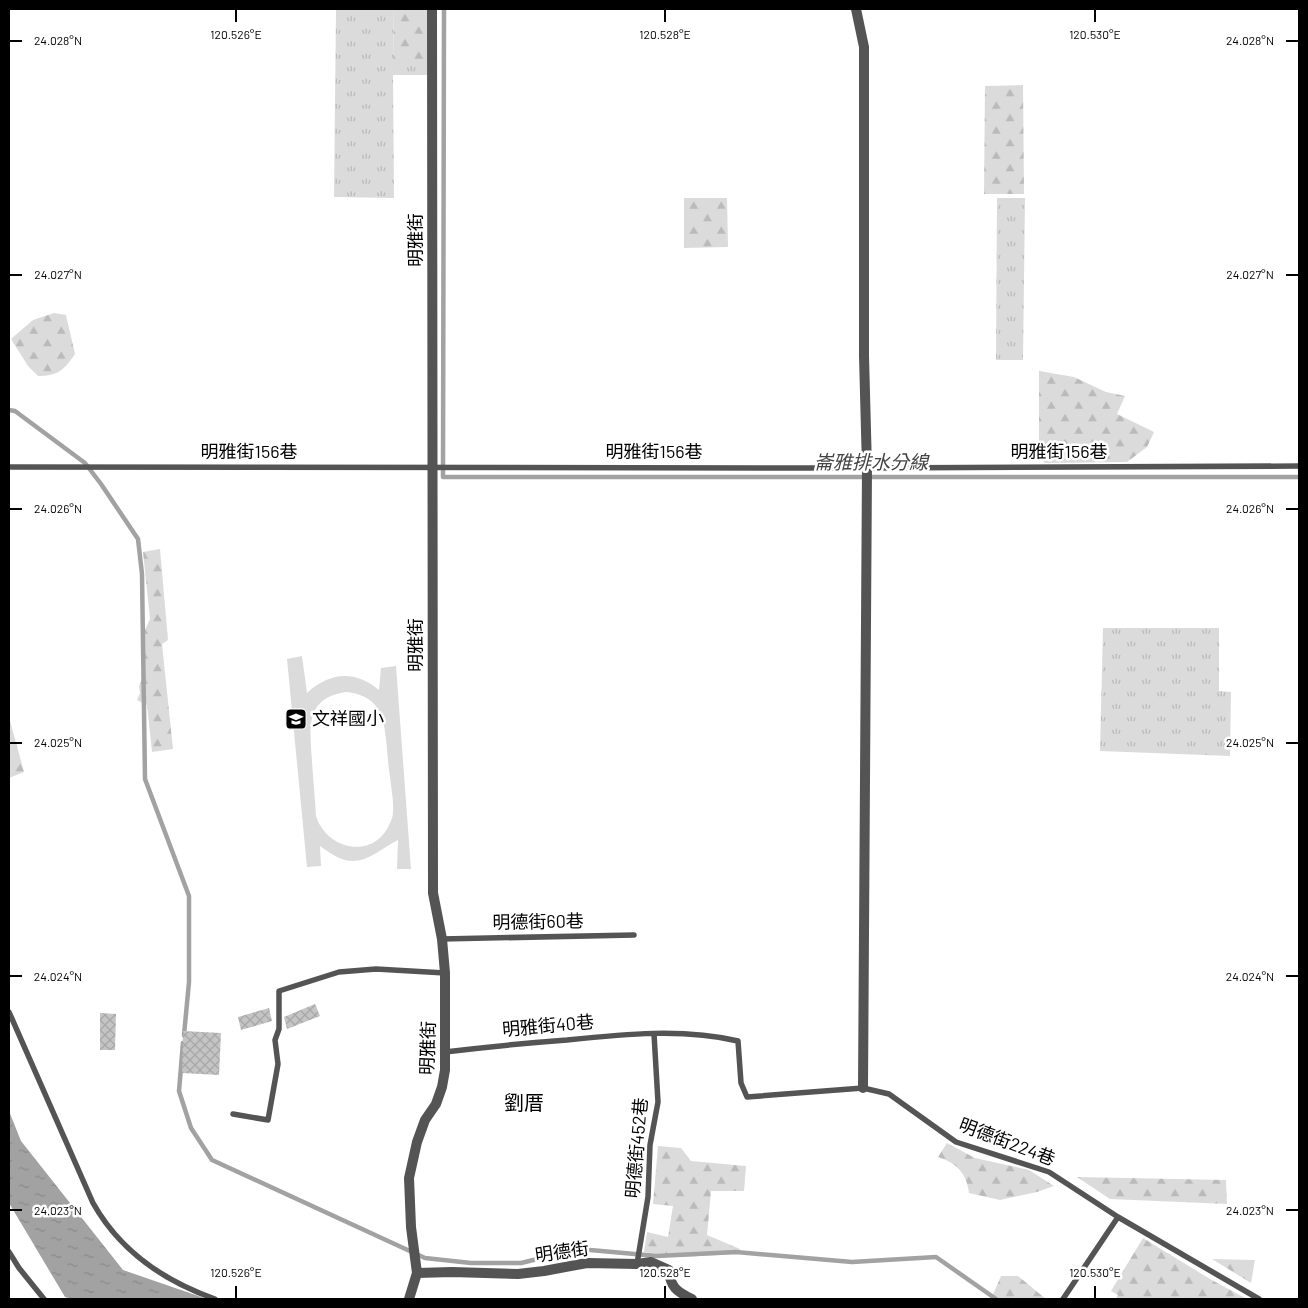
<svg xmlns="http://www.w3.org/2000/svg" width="1308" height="1308" viewBox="0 0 1308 1308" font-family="Barlow,'Noto Sans TC',sans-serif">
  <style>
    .grass { fill: url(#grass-tufts) }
    .forest { fill: url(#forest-firs) }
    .pitch { fill: #dbdbdb; fill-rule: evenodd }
    .water { fill: url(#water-ripples) }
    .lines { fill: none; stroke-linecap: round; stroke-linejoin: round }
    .stream { stroke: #a2a2a2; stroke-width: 4.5 }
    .building { fill: url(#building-cross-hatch) }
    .service { stroke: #545454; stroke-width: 5.5 }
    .minor { stroke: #545454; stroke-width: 10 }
    .tertiary { stroke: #545454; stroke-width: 10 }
    .ticks { fill: none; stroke: #000; stroke-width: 2 }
    .labels { text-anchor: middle; stroke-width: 5; stroke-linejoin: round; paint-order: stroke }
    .street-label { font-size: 18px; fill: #000; stroke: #fff }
    .poi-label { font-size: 18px; fill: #000; stroke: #fff; text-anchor: start }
    .water-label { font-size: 19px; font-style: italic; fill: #434343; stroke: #fff }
    .quarter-label { font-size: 20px; fill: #000; stroke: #fff }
    .ticks-label { font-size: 12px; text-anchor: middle; fill: #000; stroke: #fff; stroke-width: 5; stroke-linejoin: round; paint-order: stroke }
  </style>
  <defs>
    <pattern id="grass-tufts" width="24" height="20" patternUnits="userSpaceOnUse" patternTransform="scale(1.25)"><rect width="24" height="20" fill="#dbdbdb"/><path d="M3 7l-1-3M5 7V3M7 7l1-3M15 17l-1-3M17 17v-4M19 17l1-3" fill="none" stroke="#bababa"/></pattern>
    <pattern id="forest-firs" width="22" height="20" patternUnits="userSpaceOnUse" patternTransform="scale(1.25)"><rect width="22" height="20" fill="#dbdbdb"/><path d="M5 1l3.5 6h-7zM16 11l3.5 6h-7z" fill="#bababa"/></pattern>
    <pattern id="water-ripples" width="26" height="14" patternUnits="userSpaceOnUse" patternTransform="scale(1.25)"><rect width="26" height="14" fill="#a2a2a2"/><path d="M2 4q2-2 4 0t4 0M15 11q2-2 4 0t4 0" fill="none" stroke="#8a8a8a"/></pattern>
    <pattern id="building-cross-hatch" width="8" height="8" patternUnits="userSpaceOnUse" patternTransform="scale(1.25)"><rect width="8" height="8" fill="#c4c4c4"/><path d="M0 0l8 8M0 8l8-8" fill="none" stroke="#a7a7a7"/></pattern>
  </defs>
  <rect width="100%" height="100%" fill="#fff"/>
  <!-- grass -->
  <path class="grass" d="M336,9H394L393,60H430L431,75H393L394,198L334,197Z
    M997,198H1025L1023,360H996Z
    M1103,628H1219V691L1231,692L1230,756L1100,751Z"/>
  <!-- forest -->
  <path class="forest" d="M394,9H430V60H393Z
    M1023,85L1024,194H984L985,86Z
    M684,198H727L728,247L684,248Z
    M54,313L66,315L75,354C64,370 58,376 38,376L28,366L11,339L33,320Z
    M1039,371L1074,377L1106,392L1125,396L1117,414L1154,432L1147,447L1127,462L1045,463L1039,456Z
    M160,549L168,640L162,644L173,749L152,752L147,705L137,700L140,693L139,686L143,677L141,639L150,619L143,552Z
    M9,717L24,772L9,778Z
    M947,1143L975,1158L1029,1170L1054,1186L1037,1192L1000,1200L969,1193C967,1174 957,1163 938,1157Z
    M658,1146L681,1148L691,1161L746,1166L744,1191H711L707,1235L740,1249V1254L677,1257L644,1252L647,1232L668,1237L673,1206L653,1204Z
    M1077,1177L1226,1180L1227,1204L1110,1199Z
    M1143,1238L1210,1279L1247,1299H1116L1118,1295L1111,1291Z
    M1212,1259L1255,1260L1251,1283Z
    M1001,1276H1018L1046,1299H991Z"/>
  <!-- pitch -->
  <path class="pitch" d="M302,656L307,693C330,672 355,670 379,690L381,668L396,666L411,869H397L398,840C377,851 361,869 337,857C331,854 326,850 320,846L321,866L307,867L287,659ZM346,692C359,693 371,698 378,709C380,712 382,716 383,720C387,738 387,758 390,777C391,788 394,801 393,812C393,815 392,819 390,823C375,860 327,851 316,816C315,797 313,779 312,761C310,729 304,698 346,692Z"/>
  <!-- water -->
  <path class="water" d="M9,1111L21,1141L123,1270L207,1299H71L65,1297L9,1203Z"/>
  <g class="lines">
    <!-- stream -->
    <path class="stream" d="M444,9L443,477H1299
      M9,410L15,411L85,463L101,484L138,539L142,574L145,779L189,896V982L184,1035
      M183,1043L179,1091L191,1128L212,1160L425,1258L471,1263H521L579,1249L657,1256L736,1252L852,1262L936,1257L996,1299"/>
  </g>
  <!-- building -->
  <path class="building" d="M315,1004L320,1016L287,1029L284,1017Z
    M269,1008L272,1021L241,1030L238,1017Z
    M100,1013L116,1014L115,1050H100Z
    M183,1031L221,1033L219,1075L182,1073Z"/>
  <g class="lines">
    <!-- service -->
    <path class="service" d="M9,467L867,468L1299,466
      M442,939L634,935
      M9,1012L93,1203C120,1251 164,1281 215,1299
      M445,1052C486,1047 527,1043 567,1040C624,1034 683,1028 738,1041L741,1083L747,1097L863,1088L889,1094L956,1142L1049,1172L1118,1217L1259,1299
      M233,1114L268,1120L278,1064L275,1040L279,1029V991L339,972L376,969L445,973
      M9,1252L19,1268L44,1299
      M637,1264L648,1197L650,1145L658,1102L654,1034
      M1063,1299L1118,1217"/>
    <!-- minor -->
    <path class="minor" d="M856,9L864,47V356L867,468L863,1088
      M409,1299L417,1273"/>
    <!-- tertiary -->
    <path class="tertiary" d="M432,9L433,893L442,939L445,973V1070L442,1087L436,1104L425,1120L417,1142L409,1178L411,1227L417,1273L452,1272L518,1274L544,1271L587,1263L637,1264L651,1262L669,1270C670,1287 677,1292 692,1299"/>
  </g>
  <!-- ticks -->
  <path class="ticks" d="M236,10V22M665,10V22M1095,10V22M10,41H22M1286,41H1298M10,275H22M1286,275H1298M10,509H22M1286,509H1298M10,743H22M1286,743H1298M10,976H22M1286,976H1298M10,1210H22M1286,1210H1298M236,1286V1298M665,1286V1298M1095,1286V1298"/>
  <!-- icons -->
  <defs>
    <g id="school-square" transform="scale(1.125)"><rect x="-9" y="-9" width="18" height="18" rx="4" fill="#000" stroke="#fff"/><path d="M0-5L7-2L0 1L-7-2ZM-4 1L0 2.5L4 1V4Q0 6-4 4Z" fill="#fff"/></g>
  </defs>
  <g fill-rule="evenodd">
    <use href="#school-square" x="296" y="719"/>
  </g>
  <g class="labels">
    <!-- street labels -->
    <g class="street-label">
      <text transform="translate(416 240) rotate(-90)" y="6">明雅街</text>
      <text x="249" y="458">明雅街156巷</text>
      <text x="654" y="458">明雅街156巷</text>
      <text x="1059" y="458">明雅街156巷</text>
      <text transform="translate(416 645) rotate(-90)" y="6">明雅街</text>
      <text transform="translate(538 922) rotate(-1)" y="6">明德街60巷</text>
      <text transform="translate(548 1026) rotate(-5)" y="6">明雅街40巷</text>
      <text transform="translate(428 1048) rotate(-88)" y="6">明雅街</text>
      <text transform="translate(1007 1142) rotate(21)" y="6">明德街224巷</text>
      <text transform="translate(637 1148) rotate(-85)" y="6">明德街452巷</text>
      <text transform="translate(562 1252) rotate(-8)" y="6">明德街</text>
    </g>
    <!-- poi labels -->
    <g class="poi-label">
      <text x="312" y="725">文祥國小</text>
    </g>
    <!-- water labels -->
    <g class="water-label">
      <text x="871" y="469">崙雅排水分線</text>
    </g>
    <!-- quarter labels -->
    <g class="quarter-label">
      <text x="524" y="1110">劉厝</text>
    </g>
  </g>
  <g class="ticks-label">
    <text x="236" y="39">120.526°E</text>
    <text x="665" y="39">120.528°E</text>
    <text x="1095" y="39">120.530°E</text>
    <text x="58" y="45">24.028°N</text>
    <text x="1250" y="45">24.028°N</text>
    <text x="58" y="279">24.027°N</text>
    <text x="1250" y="279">24.027°N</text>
    <text x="58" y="513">24.026°N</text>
    <text x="1250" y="513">24.026°N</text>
    <text x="58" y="747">24.025°N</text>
    <text x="1250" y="747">24.025°N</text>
    <text x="58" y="981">24.024°N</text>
    <text x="1250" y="981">24.024°N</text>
    <text x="58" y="1215">24.023°N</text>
    <text x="1250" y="1215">24.023°N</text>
    <text x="236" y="1277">120.526°E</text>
    <text x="665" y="1277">120.528°E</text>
    <text x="1095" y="1277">120.530°E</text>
  </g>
  <!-- border -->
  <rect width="1308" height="1308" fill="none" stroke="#000000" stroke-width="20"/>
</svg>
